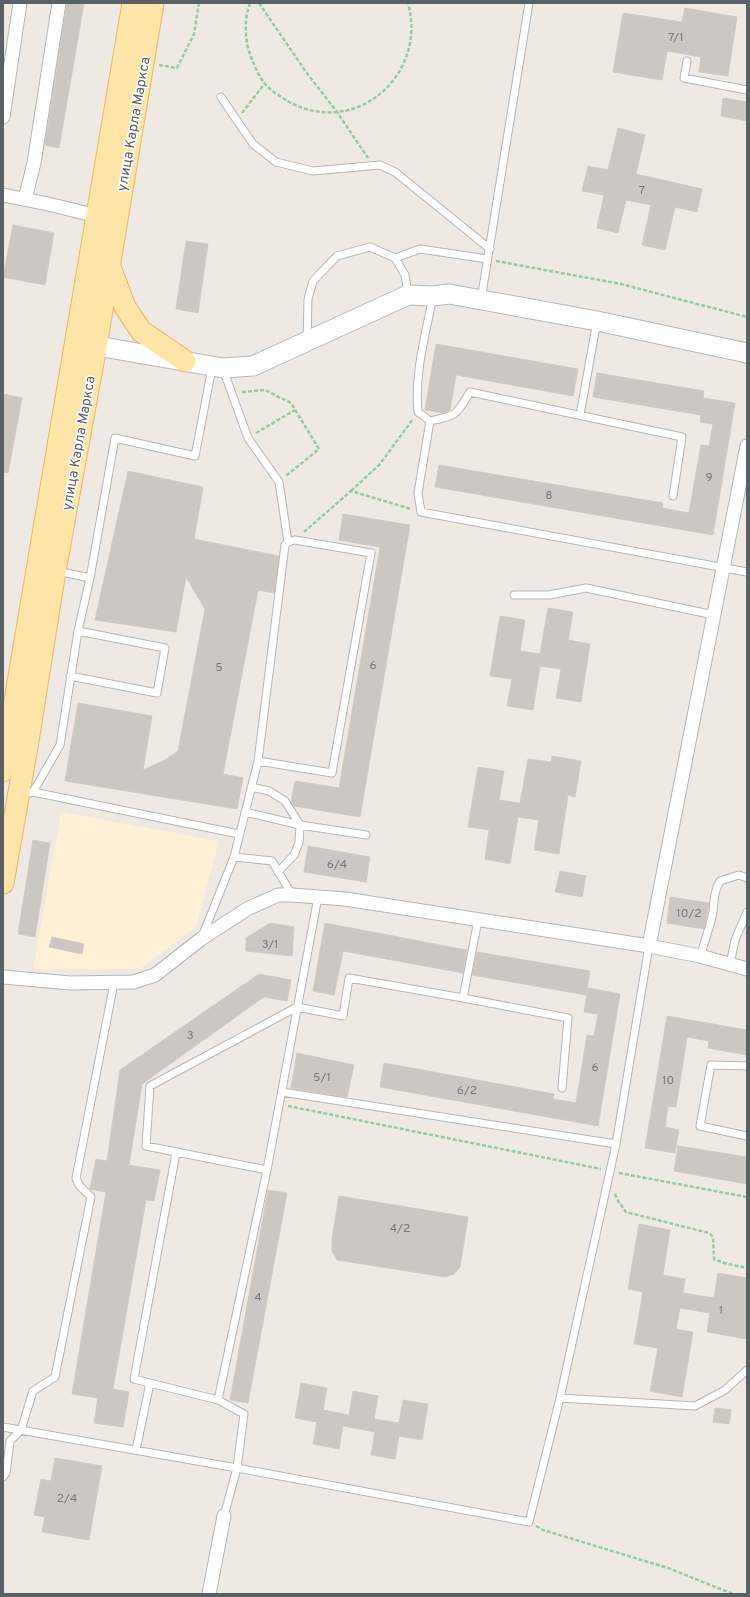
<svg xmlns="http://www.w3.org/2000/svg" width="750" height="1597" viewBox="0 0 750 1597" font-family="Overpass,sans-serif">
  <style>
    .commercial { fill: #fff0d7 }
    .building { fill: #cbc7c2; stroke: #d3cbc1 }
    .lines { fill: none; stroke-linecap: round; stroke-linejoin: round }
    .lane-casing { stroke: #b3b7ba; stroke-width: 9 }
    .street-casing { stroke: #b3b7ba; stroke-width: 15 }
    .secondary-casing { stroke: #b4b9be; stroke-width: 21 }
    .primary-casing { stroke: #f6b354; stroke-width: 23 }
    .path { stroke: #99caa0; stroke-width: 2.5; stroke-dasharray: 4 2; stroke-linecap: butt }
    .lane { stroke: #fff; stroke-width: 7 }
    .street { stroke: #fff; stroke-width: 13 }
    .secondary { stroke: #fff; stroke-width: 19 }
    .primary { stroke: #ffe5a7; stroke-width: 21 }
    .labels { text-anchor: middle; stroke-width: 3; stroke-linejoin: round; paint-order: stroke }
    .number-label { font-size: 12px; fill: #777a7c }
    .street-label { font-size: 14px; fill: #5b6064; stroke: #fff }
  </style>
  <rect width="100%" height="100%" fill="#eeeae3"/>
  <!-- commercial -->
  <path class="commercial" d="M61,812L219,841L196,927L140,969H33Z"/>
  <!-- building -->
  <path class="building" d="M67,3H84L59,148L45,145Z
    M685,8L737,17L728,76L699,72L701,57L667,51L662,80L613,72L623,13L682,22Z
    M723,98L747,102V121L721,116Z
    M618,128L645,135L636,174L702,189L697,212L675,207L665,250L642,245L651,205L626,200L618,233L597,228L604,195L582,191L588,166L608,170Z
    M13,225L54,233L45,285L3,277Z
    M186,241L208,244L198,313L176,309Z
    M436,344L578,369L573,396L456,375L450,410L444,413L425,410Z
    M597,373L704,391L703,398L735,403L713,535L435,487L439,465L663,503L662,508L689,513L701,445L709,446L713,424L700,422L701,415L593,397Z
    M3,394L22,398L8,473L3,472Z
    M128,471L203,487L194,539L279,556L274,593L258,590L223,774L243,778L237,809L65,781L78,703L152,716L143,770L163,761L178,751L205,609L186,577L176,632L95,620Z
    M343,514L410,525L360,817L294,806L291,802L295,781L339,788L380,547L339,540Z
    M548,608L573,612L568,640L590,644L581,702L556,698L561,669L540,666L533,710L507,706L512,679L490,676L500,616L525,620L520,651L540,654Z
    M552,756L581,761L575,797L568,795L559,854L534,850L539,820L518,817L510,864L485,859L489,830L468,827L478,767L504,771L499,800L520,803L528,759L551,762Z
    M33,840L50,843L35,937L18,934Z
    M308,846L370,857L366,882L304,872Z
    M560,871L586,876L582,897L555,892Z
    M670,897L709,903L704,929L667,923Z
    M270,923L294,927L292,956L246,951V938Z
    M325,923L466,950H467L463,973L343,951L334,995L313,991Z
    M52,937L84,944L82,954L49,947Z
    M477,952L590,971L586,995L472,975Z
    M259,974L291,980L287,1001L264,997L142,1084L129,1165L160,1170L154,1201L146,1200L113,1389L129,1392L123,1427L94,1423L98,1398L72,1394L106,1192L90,1189L96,1159L107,1161L120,1070Z
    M588,988L620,994L598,1126L380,1087L384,1063L554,1094L553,1099L576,1103L587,1035L594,1036L598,1014L584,1012Z
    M667,1016L747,1030V1055L708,1048L709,1041L687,1037L676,1107L668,1106L665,1127L679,1130L675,1153L645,1148Z
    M297,1053L354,1065L347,1097L291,1088Z
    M678,1146L747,1157V1184L674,1171Z
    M268,1190L287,1193L248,1403L230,1400Z
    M339,1196L468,1217L460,1267L454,1274L445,1277L337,1260L332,1251V1239Z
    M639,1224L670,1230L663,1275L685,1279L683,1293L714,1298L718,1273L747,1278V1339L707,1332L710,1313L680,1308L676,1329L693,1332L682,1397L650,1391L658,1348L634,1344L643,1292L628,1289Z
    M301,1383L327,1388L323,1410L349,1415L353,1391L378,1396L374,1419L399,1423L403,1400L428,1404L422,1440L399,1436L395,1459L371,1455L375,1432L343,1426L339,1449L313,1444L317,1422L295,1418Z
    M715,1408L731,1410L729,1424L713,1422Z
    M55,1458L102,1466L89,1540L42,1532L45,1517L34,1515L41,1479L51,1481Z"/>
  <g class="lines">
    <!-- lane casing -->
    <g class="lane-casing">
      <path id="lane" d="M687,61L684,78L747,90
        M221,97L253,144L276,162L313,171L380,165L395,172L490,249
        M395,258L420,249L487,259
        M433,296C426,333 414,374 418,412L430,421L418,493L421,512L747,572
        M481,300L529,3
        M307,341L308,299L313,281L337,256L370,247L395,258L405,275L408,294
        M580,415L597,321
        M430,421C458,415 455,416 470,392L682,437L673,496
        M90,578L115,438L195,456L212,368
        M514,595H549L586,588L714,615
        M70,676L157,693L165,648L78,631
        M258,761L332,773L371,553L295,540L288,542
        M251,787L269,791L285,801L300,825L299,843L294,855L278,872
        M33,792L60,745L78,631L90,578L57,571
        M30,793L33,792L239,834
        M245,812L300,825L366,835
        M234,857L272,861L292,895
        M202,937L234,857L258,761L285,545L288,542L279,482L248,438L223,369
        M700,956C705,941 710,927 713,912C714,901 714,891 720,881L739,875L747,878
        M730,964L735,940L747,912
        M463,998L568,1018L562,1088
        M747,1066L711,1065L700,1126L747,1136
        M282,1092L616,1144L649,946
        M176,1153L134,1379L218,1400L267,1170L318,897
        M267,1170L146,1146L150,1086L297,1007L343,1016L349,978L463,998L478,920
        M560,1398L695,1406L725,1390L747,1370
        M3,1427L237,1468L244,1414L218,1400
        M136,1450L150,1383
        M3,1477L6,1473L10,1441L21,1430L33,1391L55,1377L91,1197L79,1185L76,1178L114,983
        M224,1516L237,1468L529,1522L560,1398L616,1144"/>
    </g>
    <!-- street casing -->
    <g class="street-casing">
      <path id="street" d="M3,117L20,3
        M3,195L48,204L97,216
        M25,199L34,163L59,3
        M649,946L747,446
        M3,977L70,983L133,982L155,975L201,939L247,909L278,895H292L345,899L649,946L700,956L747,969
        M209,1594L224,1516"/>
    </g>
    <!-- secondary casing -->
    <g class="secondary-casing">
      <path id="secondary" d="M80,343L223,368L253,366L408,295L433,296L449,294L597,321L747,353"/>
    </g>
    <!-- primary casing -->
    <g class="primary-casing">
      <path id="primary" d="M110,267L125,307L141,331L185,361
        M3,771L133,3
        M3,883L28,741L55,571L96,346L153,3"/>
    </g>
    <!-- path -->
    <path class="path" d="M250,3C243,22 245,44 253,62C256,69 260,78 265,84C271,91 281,97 289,102C356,138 428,75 408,3
      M259,3L306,72L337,112L368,158
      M159,65L177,68L194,34L199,3
      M242,113L265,83
      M496,261L621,284L747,317
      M242,392L265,390L291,403L319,449L286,476
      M256,433L295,410
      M351,491L380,464L413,419
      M304,532L351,491L411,509
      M288,1106L601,1169
      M619,1173L747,1197
      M615,1194L618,1201L626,1212L709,1233L713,1237L714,1259L724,1263L747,1268
      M536,1526L543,1530L668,1568L733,1594"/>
    <!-- lane -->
    <use href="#lane" class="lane"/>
    <!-- street -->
    <use href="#street" class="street"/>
    <!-- secondary -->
    <use href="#secondary" class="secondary"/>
    <!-- primary -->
    <use href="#primary" class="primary"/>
  </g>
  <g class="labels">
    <!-- number labels -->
    <g class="number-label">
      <text x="676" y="41">7/1</text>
      <text x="642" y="194">7</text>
      <text x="709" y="481">9</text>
      <text x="549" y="499">8</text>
      <text x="373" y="669">6</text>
      <text x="219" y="671">5</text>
      <text x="337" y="868">6/4</text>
      <text x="689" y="917">10/2</text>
      <text x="270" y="948">3/1</text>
      <text x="190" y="1039">3</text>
      <text x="595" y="1071">6</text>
      <text x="322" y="1081">5/1</text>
      <text x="668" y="1084">10</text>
      <text x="467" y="1094">6/2</text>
      <text x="400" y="1232">4/2</text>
      <text x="258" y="1301">4</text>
      <text x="721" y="1314">1</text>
      <text x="67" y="1502">2/4</text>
    </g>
    <!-- street labels -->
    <g class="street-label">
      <text transform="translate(133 124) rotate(-80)" y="5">улица Карла Маркса</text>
      <text transform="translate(78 443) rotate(-80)" y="5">улица Карла Маркса</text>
    </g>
  </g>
  <!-- border -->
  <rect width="750" height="1597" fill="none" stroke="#5b6064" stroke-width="8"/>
</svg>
